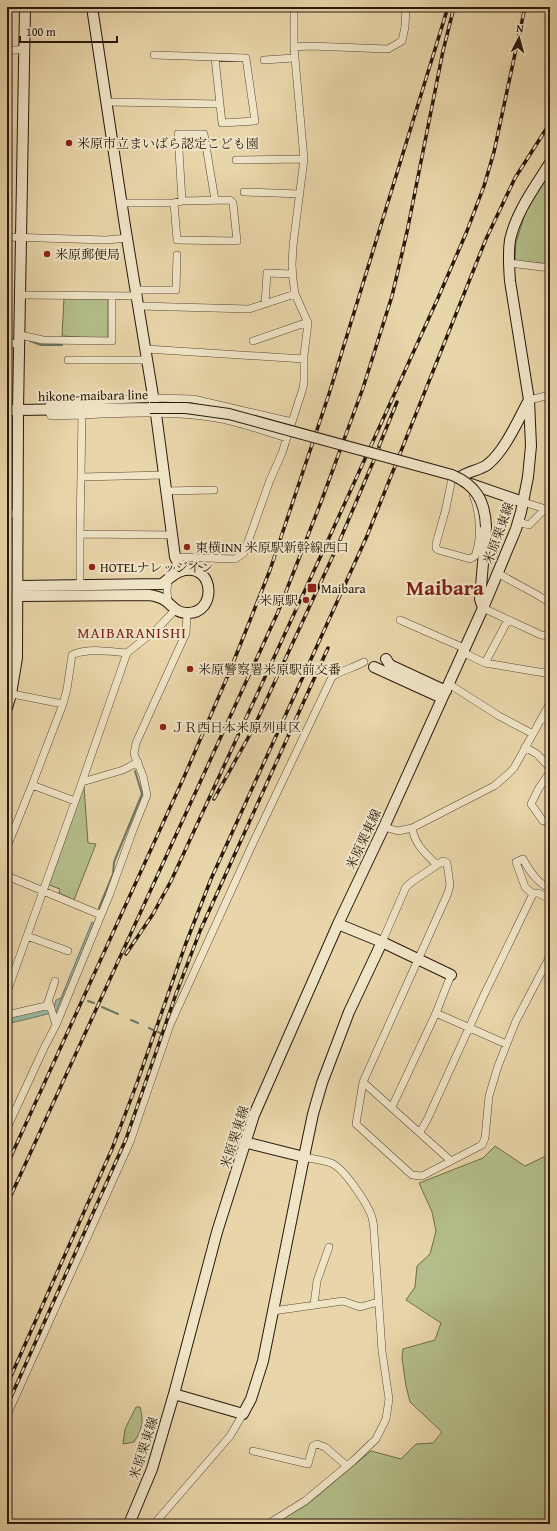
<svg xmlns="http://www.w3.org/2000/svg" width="557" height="1531" viewBox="0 0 557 1531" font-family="'Gentium Book Plus','Noto Serif JP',serif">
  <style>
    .green { fill: #b4be8a; stroke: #6e6c4b }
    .water { fill: #98b9a2; stroke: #6b7966 }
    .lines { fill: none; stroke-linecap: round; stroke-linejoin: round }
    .stream { stroke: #6b7966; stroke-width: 2 }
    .street-casing { stroke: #584833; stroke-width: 8 }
    .secondary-casing { stroke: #28190c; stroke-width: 12 }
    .street { stroke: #f0e4c7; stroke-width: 7 }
    .secondary { stroke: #f0e4c7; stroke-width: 10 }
    .rail-casing { stroke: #28190c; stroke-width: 3.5 }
    .rail { stroke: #f0e4c7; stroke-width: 2; stroke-dasharray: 6; stroke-linecap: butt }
    .secondary-bridge-casing { stroke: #28190c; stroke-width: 12; stroke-linecap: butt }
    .secondary-bridge { stroke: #f0e4c7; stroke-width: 10 }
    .poi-dot { fill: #8f2418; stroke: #f0e4c7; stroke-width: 1.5 }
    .labels { text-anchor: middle; stroke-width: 4; stroke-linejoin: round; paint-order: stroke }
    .poi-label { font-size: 13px; fill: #28190c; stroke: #f0e4c7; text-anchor: start }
    .street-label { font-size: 13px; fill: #28190c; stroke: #f0e4c7 }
    .quarter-label { font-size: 15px; letter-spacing: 1px; fill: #7a1f14; stroke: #f0e4c7 }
    .town-label { font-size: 21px; font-weight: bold; fill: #7a1f14; stroke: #f0e4c7 }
  </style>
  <rect width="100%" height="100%" fill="#e8d5a9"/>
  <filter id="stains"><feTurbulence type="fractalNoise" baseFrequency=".005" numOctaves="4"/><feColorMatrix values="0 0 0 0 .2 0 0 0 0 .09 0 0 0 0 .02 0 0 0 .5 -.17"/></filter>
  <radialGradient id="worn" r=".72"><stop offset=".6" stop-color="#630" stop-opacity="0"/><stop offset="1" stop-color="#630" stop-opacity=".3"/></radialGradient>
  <!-- green -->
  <path class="green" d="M550,168V264L515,261L516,242L526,211Z
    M64,298L108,299V336L106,339L62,336Z
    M84,786L88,843L96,844L74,900L59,893L60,889L49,885Z
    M495,1146L525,1166L550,1154V1524H275L309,1503L371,1451L401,1459L416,1444L433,1443L442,1432L410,1402L406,1386L402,1358L403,1349L435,1340L441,1323L406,1300L415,1287L417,1266L430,1254L436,1231L432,1212L419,1183L483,1158Z
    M136,1407H140C144,1421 142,1430 134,1442L123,1444L125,1429Z"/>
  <!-- water -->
  <path class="water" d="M92,922L94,923L68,988L65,990L56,1012L7,1024V1018L54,1007L56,1000L61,998Z"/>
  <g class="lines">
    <!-- stream -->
    <path class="stream" d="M30,341L41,345H62
      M99,908L113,874L114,862L142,794L135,771
      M88,1001L94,1003
      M102,1007L118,1014
      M131,1020L138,1023
      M149,1028L153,1030
      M158,1032L160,1033"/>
    <!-- street casing -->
    <g class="street-casing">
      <path id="street" d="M294,7V47
        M7,51L25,49
        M154,55L246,58L255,121L222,123L215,58
        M264,60L294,58
        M107,102L220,104
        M236,160L304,159
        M244,192L300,194
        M182,201L178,134H204L215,200
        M122,203H174L182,201L230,200L233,203L237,241L177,240L174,203
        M7,237L106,240L128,238
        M509,263L550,268
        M136,290H176L177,255
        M20,295L138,296
        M265,304L267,273L292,274
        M139,306L249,309L295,294
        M20,335L43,340L112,341V296
        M253,341L308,322
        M7,343L19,344
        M146,349L304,359
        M68,360H148
        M529,400L550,395
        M82,415C126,413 172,411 216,418C241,422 263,431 287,438
        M81,477L164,475
        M452,478L446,508L436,544V548L438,550L470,559L475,556C482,539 480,512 473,495
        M166,491L214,490
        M523,502L546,509L549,511
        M7,514H18
        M518,522L529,525L550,504
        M173,535L80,534L82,415L51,416L48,409L50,403L154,398L193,399L292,422
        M175,557L235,559L244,553L270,480L282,453L303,388L304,381V355L308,323L295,294L293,280L292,265L293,246L304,159L294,47L310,46L388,49L402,41L405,27L406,7
        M498,573C515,584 533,591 550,603
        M80,585V534
        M168,602L167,591L168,580
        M483,608L541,635L550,636
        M400,620L464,648
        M462,652L485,663L545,673L550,675
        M485,663L508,620
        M449,684L499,716L533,734
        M7,693L63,704L67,689L72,655C85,648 111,651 127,653L158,628L175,610
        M542,718L550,722
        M525,747L537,754L550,768
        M82,782L127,653
        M32,785L75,801
        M543,821L531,804L539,788L550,772
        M384,827L398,831L412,828L494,786L507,775L514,768L550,703
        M412,828C415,845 426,854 437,865
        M7,847L32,785L63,704
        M7,876L101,915
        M533,894L525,887L516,862L523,859C530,872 537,882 550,889
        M27,936L68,951
        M7,992L82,782L123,770L138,762
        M47,1005L55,981
        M436,1013L506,1044
        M7,1015L50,1005L56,1025
        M363,1082L451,1161L422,1176L412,1175L356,1124L363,1082L448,893L450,885L447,863L443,861L413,881L406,887L382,942
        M392,1107L436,1013L451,975
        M7,1128L44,1048L56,1025L109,896L133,830L147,795L143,776L134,754L136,743L186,633L187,614
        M420,1132L427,1120L484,995L532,896L534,893H538L550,899
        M451,1161L482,1145L485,1138L489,1096L498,1066L516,1021L550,956
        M314,1305L317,1281L329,1247
        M273,1311L343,1301L360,1307L378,1302
        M7,1415L130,1142L170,1025L253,843L332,677C341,670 354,668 364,662
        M253,1451L308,1464L313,1446L317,1444L325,1447L347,1466
        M154,1524L230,1436L243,1414
        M268,1524L305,1501L353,1461L376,1439L386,1419L389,1399L382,1351L374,1232C374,1227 373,1221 372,1217C367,1203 344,1168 331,1163C323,1160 312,1159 304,1157"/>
    </g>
    <!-- secondary casing -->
    <g class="secondary-casing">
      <path id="secondary" d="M92,7L125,226L156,414L175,557L182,571
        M7,410H18L25,7
        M459,478C467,471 478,471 487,465C505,451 518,420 529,400
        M465,482L523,502
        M18,596L149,595C156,596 161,597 166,601C173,606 176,613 187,613C217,614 215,565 185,570C176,571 169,579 162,584L18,586
        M483,608L480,599L486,527
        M386,659L390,665L446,691
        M374,667L442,698
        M7,708L11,694L17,658L18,410L150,408
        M338,924L382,942L451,975
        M244,1142L304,1157
        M174,1394L243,1414L251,1399L263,1361L304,1157L313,1114L322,1083L349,1012L382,942
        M129,1524L152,1469L174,1394L217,1232L254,1115L338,924L384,827L483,608L516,529L521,512L528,477L531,446L529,400L510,281C509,268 508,253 510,240C516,212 535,187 550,163"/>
    </g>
    <!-- street -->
    <use href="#street" class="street"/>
    <!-- secondary -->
    <use href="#secondary" class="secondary"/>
    <!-- rail casing -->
    <g class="rail-casing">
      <path id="rail" d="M379,446L397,402
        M214,799L253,729L337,547L379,448
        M126,954L153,914L171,881L329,538L438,298L467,231L484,186L494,152L525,7
        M7,1165L184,777L229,673L270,570L329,394L448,7
        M7,1204L278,612L321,502L363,388L392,296L407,232L443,51L454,7
        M7,1385L112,1149L137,1083L186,943L211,879L367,536L486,239L515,178L550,123
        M7,1406L126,1139L176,994L200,931L328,648"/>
    </g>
    <!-- rail -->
    <use href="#rail" class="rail"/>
    <!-- secondary-bridge casing -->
    <g class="secondary-bridge-casing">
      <path id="secondary-bridge" d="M150,408H186L229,414L452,475C476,485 485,501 486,527"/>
    </g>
    <!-- secondary-bridge -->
    <use href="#secondary-bridge" class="secondary-bridge"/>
  </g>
  <!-- markers -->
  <g class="poi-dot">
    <circle cx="69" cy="143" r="4"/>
    <circle cx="47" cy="254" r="4"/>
    <circle cx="187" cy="547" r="4"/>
    <circle cx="92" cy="567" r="4"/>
    <rect x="307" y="583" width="10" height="10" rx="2"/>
    <circle cx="306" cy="600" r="4"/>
    <circle cx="190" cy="669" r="4"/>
    <circle cx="163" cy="727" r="4"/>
  </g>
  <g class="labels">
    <!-- poi labels -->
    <g class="poi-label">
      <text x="77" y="148">米原市立まいばら認定こども園</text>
      <text x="55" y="259">米原郵便局</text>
      <text x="195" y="552">東横INN 米原駅新幹線西口</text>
      <text x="100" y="572">HOTELナレッジイン</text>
      <text x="321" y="593">Maibara</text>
      <text x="298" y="605" text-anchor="end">米原駅</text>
      <text x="198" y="674">米原警察署米原駅前交番</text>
      <text x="171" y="732">ＪＲ西日本米原列車区</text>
    </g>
    <!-- street labels -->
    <g class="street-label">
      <text transform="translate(93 395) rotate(-1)" y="5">hikone-maibara line</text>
      <text transform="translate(498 533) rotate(-70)" y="5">米原栗東線</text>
      <text transform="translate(363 839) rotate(-65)" y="5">米原栗東線</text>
      <text transform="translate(234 1137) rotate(-72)" y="5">米原栗東線</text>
      <text transform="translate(143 1448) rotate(-72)" y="5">米原栗東線</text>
    </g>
    <!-- quarter labels -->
    <g class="quarter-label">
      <text x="132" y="638">MAIBARANISHI</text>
    </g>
    <!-- town labels -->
    <g class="town-label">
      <text x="445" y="595">Maibara</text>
    </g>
  </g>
  <!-- margin -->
  <rect width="557" height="1531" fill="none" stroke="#e8d5a9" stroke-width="24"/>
  <rect x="8" y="8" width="541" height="1515" fill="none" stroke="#28190c" stroke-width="2"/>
  <rect x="12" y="12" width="533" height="1507" fill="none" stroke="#28190c"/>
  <!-- north arrow -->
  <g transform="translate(519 38) rotate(6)" stroke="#f0e4c7" stroke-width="3" paint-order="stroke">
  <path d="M0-3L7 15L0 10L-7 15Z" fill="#28190c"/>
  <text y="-6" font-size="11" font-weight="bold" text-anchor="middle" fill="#28190c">N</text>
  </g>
  <!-- scale -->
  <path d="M20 36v6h97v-6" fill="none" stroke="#28190c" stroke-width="2"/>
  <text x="26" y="36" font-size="12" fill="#28190c" stroke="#f0e4c7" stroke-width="3" paint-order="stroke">100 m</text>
  <rect width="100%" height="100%" filter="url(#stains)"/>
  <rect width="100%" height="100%" fill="url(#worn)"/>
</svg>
